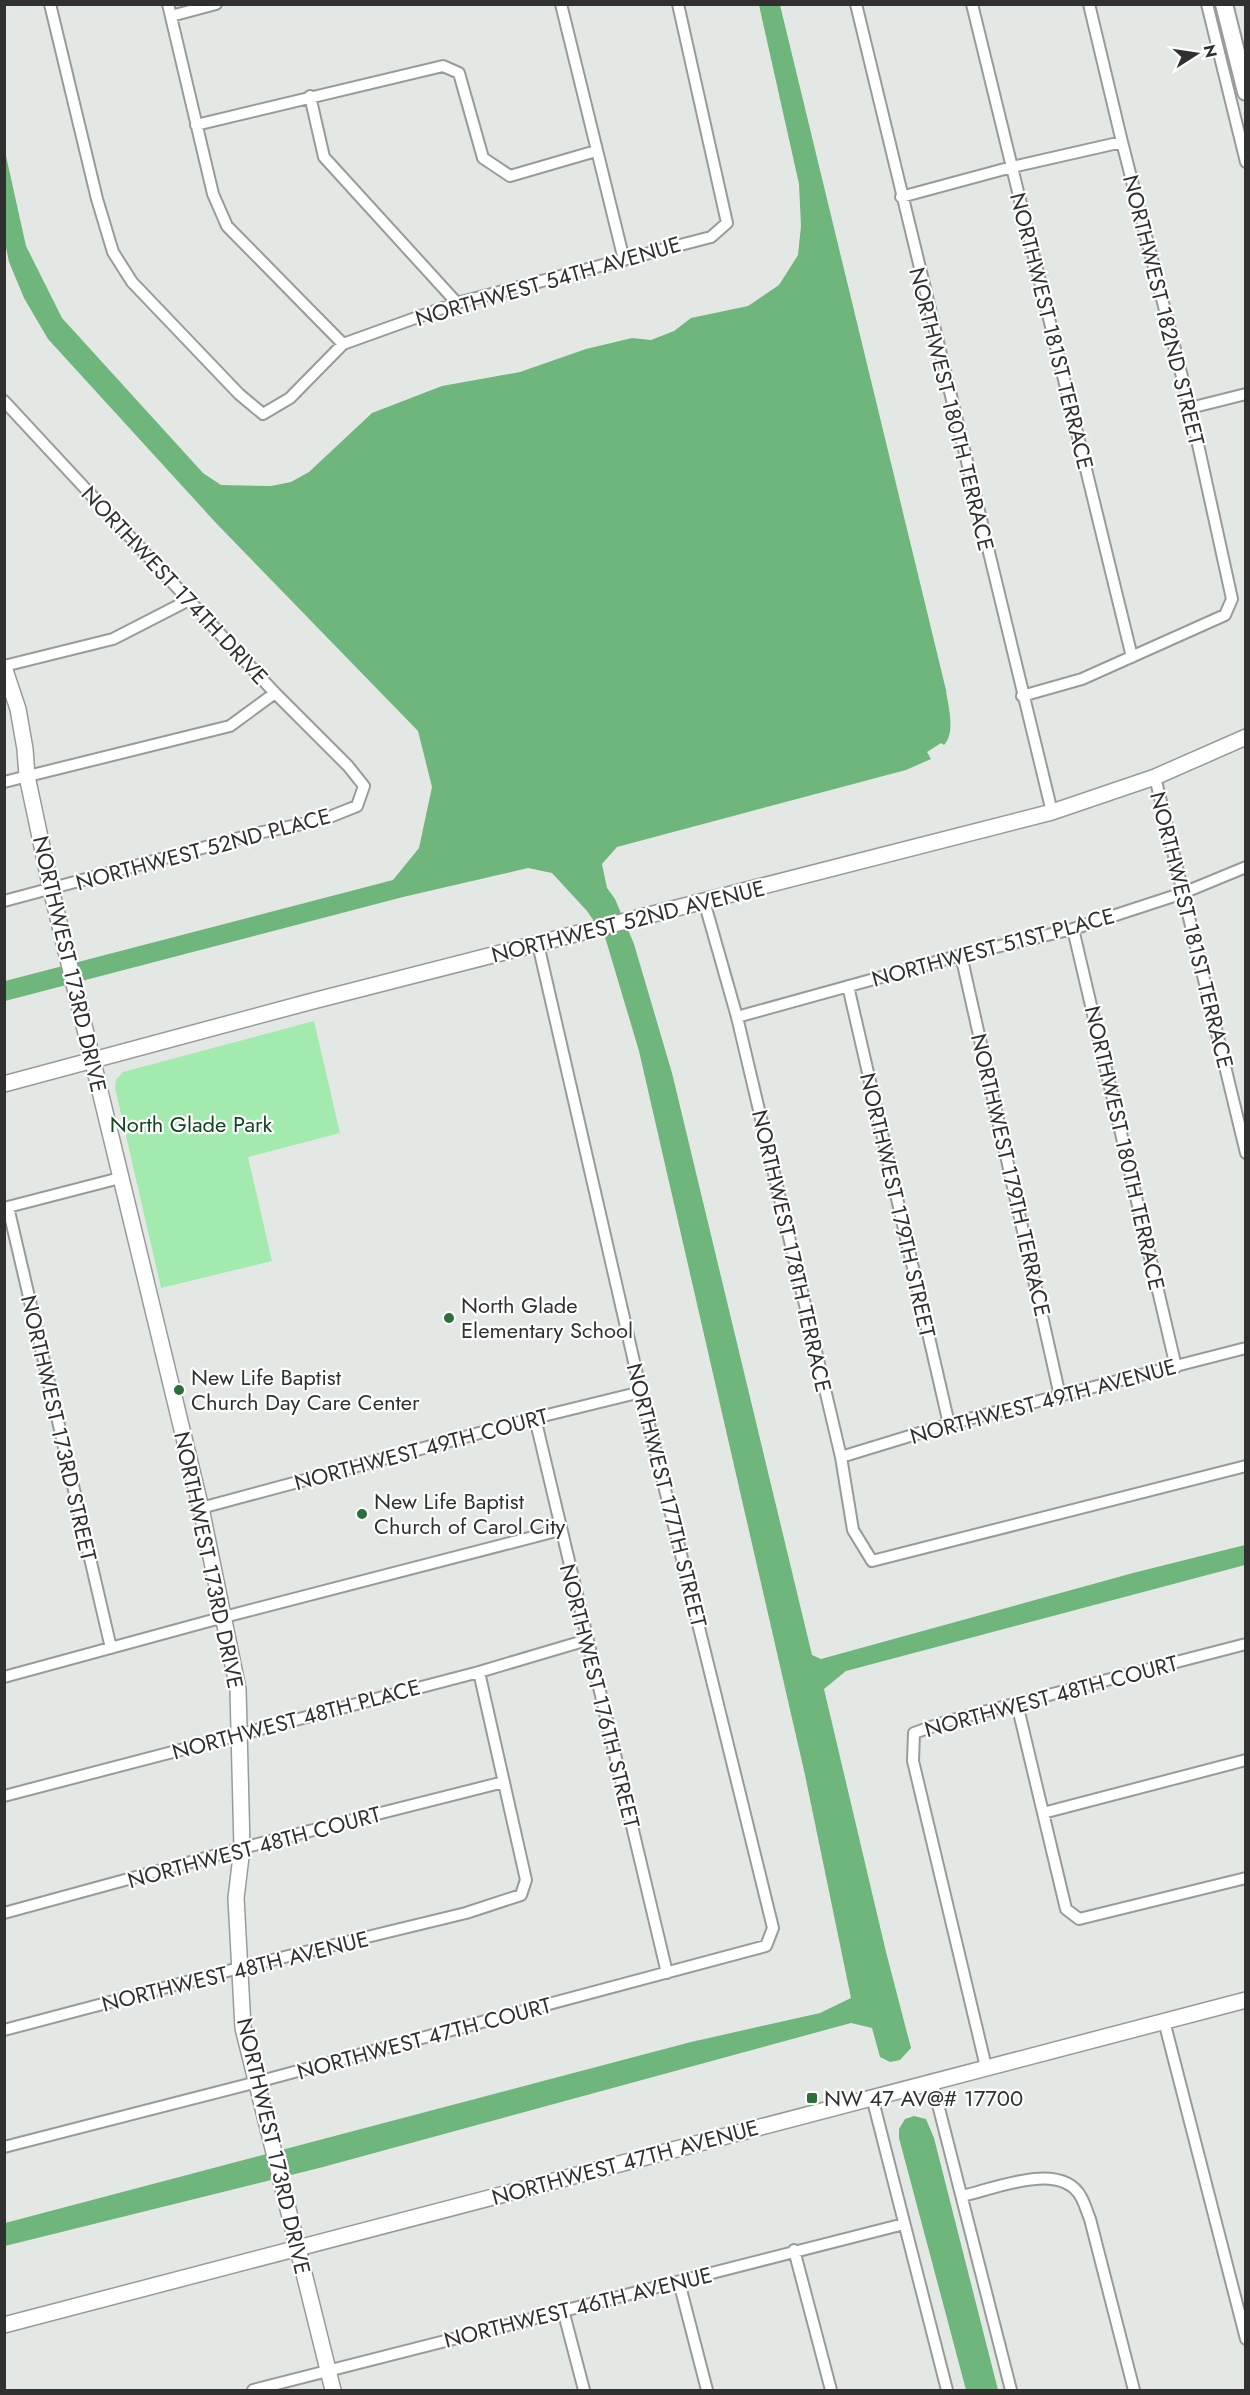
<svg xmlns="http://www.w3.org/2000/svg" width="1250" height="2395" viewBox="0 0 1250 2395" font-family="Jost,sans-serif">
  <style>
    .green { fill: #a3eaae }
    .water { fill: #6eb67b }
    .lines { fill: none; stroke-linecap: round; stroke-linejoin: round }
    .street-casing { stroke: #989c98; stroke-width: 14 }
    .secondary-casing { stroke: #989c98; stroke-width: 18 }
    .primary-casing { stroke: #989c98; stroke-width: 20 }
    .street { stroke: #fff; stroke-width: 10 }
    .secondary { stroke: #fff; stroke-width: 15 }
    .primary { stroke: #fff; stroke-width: 16 }
    .poi-dot { fill: #2b703b; stroke: #fff; stroke-width: 2 }
    .labels { text-anchor: middle; stroke-width: 4.5; stroke-linejoin: round; paint-order: stroke }
    .street-label { font-size: 22px; fill: #2f302f; stroke: #fff }
    .park-label { font-size: 22px; fill: #124620; stroke: #fff }
    .poi-label { font-size: 22px; fill: #2f302f; stroke: #fff; text-anchor: start }
  </style>
  <rect width="100%" height="100%" fill="#e4e8e5"/>
  <!-- green -->
  <path class="green" d="M314,1021L340,1133L248,1157L272,1261L161,1288L115,1088L116,1080L123,1072Z"/>
  <!-- water -->
  <path class="water" d="M759,5H780L946,690C948,706 956,732 944,745L941,743L927,752L931,759L906,770L617,847L602,864L607,888L615,899L634,944L672,1073L812,1655L821,1659L1133,1573L1245,1545V1565L846,1671L824,1689L886,1952L911,2048L900,2060L890,2062L880,2057L872,2028L851,2023L323,2167L5,2246V2223L691,2042L820,2013L851,1998L805,1775L639,1051L605,937L587,911L552,873L528,868L403,897L5,1001V981L393,880L419,848L432,787L418,731L216,523L48,339L24,298L9,262L5,243L4,147L26,246L62,318L203,473L221,485L271,486L291,482L309,472L372,413L442,386L520,372L586,349L632,338L651,340L674,331L691,318L748,306L779,285L798,255L801,226L799,184Z
    M914,2116L926,2119L934,2138L998,2390H966L899,2138V2129L905,2119Z"/>
  <g class="lines">
    <!-- street casing -->
    <g class="street-casing">
      <path id="street" d="M50,4L97,199L113,252L132,282L239,394L263,414L290,398L343,344L457,303L711,237L727,223L678,4
        M168,4L213,194L227,226L343,344
        M561,4L624,260
        M856,4L1052,812
        M972,4L1132,657
        M1207,4L1246,162
        M171,16L216,4
        M310,96L324,157L457,303
        M196,125L443,66L459,73L483,158L510,176L596,151
        M901,197L1012,167L1122,142
        M4,401L275,693L348,766L364,786L357,806L322,820L258,833L4,901
        M1190,408L1246,394
        M4,666L113,639L189,600
        M1022,696L1082,679L1225,615L1232,599L1190,408L1122,142L1089,4
        M1155,777L1246,1153
        M4,782L230,726L275,693
        M704,901L737,1017L841,1457L853,1530L872,1561L1246,1466
        M1073,929L1176,1367
        M961,955L1060,1396
        M848,986L949,1424
        M737,1017L961,955L1073,929L1183,893L1246,867
        M8,1207L111,1648
        M4,1208L120,1178
        M535,1418L667,1973
        M841,1457L949,1424L1246,1348
        M201,1508L535,1418L641,1392
        M4,1677L224,1617L560,1530
        M1017,1704L1066,1909L1079,1919L1246,1878
        M4,1796L479,1672L587,1640
        M1043,1813L1246,1760
        M4,1913L242,1848L504,1782
        M1164,2021L1246,2339
        M4,2030L239,1968L466,1913L521,1895L526,1880L479,1672
        M986,2067L913,1761L914,1733L948,1721L1246,1644
        M932,2081L1011,2390
        M872,2097L947,2390
        M4,2147L257,2082L766,1946L773,1928L641,1392L538,944
        M962,2196C994,2189 1061,2160 1081,2197C1085,2204 1087,2212 1090,2219L1134,2390
        M794,2250L831,2390
        M679,2282L707,2390
        M563,2310L584,2390
        M253,2390L904,2224"/>
    </g>
    <!-- secondary casing -->
    <g class="secondary-casing">
      <path id="secondary" d="M4,667L18,709L25,749L27,776L51,889L201,1508L238,1689L242,1848L236,1898L243,2028L333,2390
        M4,1084L309,1002L1052,812L1155,777L1246,737
        M4,2325L1246,2000"/>
    </g>
    <!-- primary casing -->
    <g class="primary-casing">
      <path id="primary" d="M1224,4L1246,92"/>
    </g>
    <!-- street -->
    <use href="#street" class="street"/>
    <!-- secondary -->
    <use href="#secondary" class="secondary"/>
    <!-- primary -->
    <use href="#primary" class="primary"/>
  </g>
  <!-- markers -->
  <g class="poi-dot">
    <circle cx="449" cy="1318" r="6"/>
    <circle cx="179" cy="1390" r="6"/>
    <circle cx="362" cy="1514" r="6"/>
    <rect x="806" y="2092" width="12" height="12" rx="3"/>
  </g>
  <g class="labels">
    <!-- street labels -->
    <g class="street-label">
      <text transform="translate(548 281) rotate(-16)" y="8">NORTHWEST 54TH AVENUE</text>
      <text transform="translate(1164 310) rotate(76)" y="8">NORTHWEST 182ND STREET</text>
      <text transform="translate(1052 331) rotate(76)" y="8">NORTHWEST 181ST TERRACE</text>
      <text transform="translate(952 409) rotate(76)" y="8">NORTHWEST 180TH TERRACE</text>
      <text transform="translate(175 585) rotate(47)" y="8">NORTHWEST 174TH DRIVE</text>
      <text transform="translate(203 849) rotate(-15)" y="8">NORTHWEST 52ND PLACE</text>
      <text transform="translate(628 921) rotate(-14)" y="8">NORTHWEST 52ND AVENUE</text>
      <text transform="translate(1192 930) rotate(76)" y="8">NORTHWEST 181ST TERRACE</text>
      <text transform="translate(993 947) rotate(-15)" y="8">NORTHWEST 51ST PLACE</text>
      <text transform="translate(70 964) rotate(77)" y="8">NORTHWEST 173RD DRIVE</text>
      <text transform="translate(1125 1148) rotate(77)" y="8">NORTHWEST 180TH TERRACE</text>
      <text transform="translate(1011 1175) rotate(77)" y="8">NORTHWEST 179TH TERRACE</text>
      <text transform="translate(898 1205) rotate(77)" y="8">NORTHWEST 179TH STREET</text>
      <text transform="translate(792 1251) rotate(77)" y="8">NORTHWEST 178TH TERRACE</text>
      <text transform="translate(1043 1401) rotate(-15)" y="8">NORTHWEST 49TH AVENUE</text>
      <text transform="translate(59 1428) rotate(77)" y="8">NORTHWEST 173RD STREET</text>
      <text transform="translate(421 1449) rotate(-15)" y="8">NORTHWEST 49TH COURT</text>
      <text transform="translate(667 1495) rotate(76)" y="8">NORTHWEST 177TH STREET</text>
      <text transform="translate(209 1560) rotate(78)" y="8">NORTHWEST 173RD DRIVE</text>
      <text transform="translate(600 1696) rotate(76)" y="8">NORTHWEST 176TH STREET</text>
      <text transform="translate(1051 1696) rotate(-15)" y="8">NORTHWEST 48TH COURT</text>
      <text transform="translate(296 1719) rotate(-15)" y="8">NORTHWEST 48TH PLACE</text>
      <text transform="translate(254 1847) rotate(-15)" y="8">NORTHWEST 48TH COURT</text>
      <text transform="translate(235 1971) rotate(-14)" y="8">NORTHWEST 48TH AVENUE</text>
      <text transform="translate(424 2038) rotate(-15)" y="8">NORTHWEST 47TH COURT</text>
      <text transform="translate(274 2146) rotate(77)" y="8">NORTHWEST 173RD DRIVE</text>
      <text transform="translate(625 2162) rotate(-15)" y="8">NORTHWEST 47TH AVENUE</text>
      <text transform="translate(578 2307) rotate(-14)" y="8">NORTHWEST 46TH AVENUE</text>
    </g>
    <!-- park labels -->
    <g class="park-label">
      <text x="191" y="1132">North Glade Park</text>
    </g>
    <!-- poi labels -->
    <g class="poi-label">
      <text x="461" y="1313">North Glade<tspan x="461" dy="25">Elementary School</tspan></text>
      <text x="191" y="1385">New Life Baptist<tspan x="191" dy="25">Church Day Care Center</tspan></text>
      <text x="374" y="1509">New Life Baptist<tspan x="374" dy="25">Church of Carol City</tspan></text>
      <text x="824" y="2106">NW 47 AV@# 17700</text>
    </g>
  </g>
  <!-- border -->
  <rect width="1250" height="2395" fill="none" stroke="#2f302f" stroke-width="12"/>
  <!-- north arrow -->
  <g transform="translate(1196 54) rotate(78)" stroke="#ffffff" stroke-width="4.5" paint-order="stroke">
  <path d="M0-4.5L10 22L0 15L-10 22Z" fill="#2f302f"/>
  <text y="-9" font-size="16" font-weight="bold" text-anchor="middle" fill="#2f302f">N</text>
  </g>
</svg>
